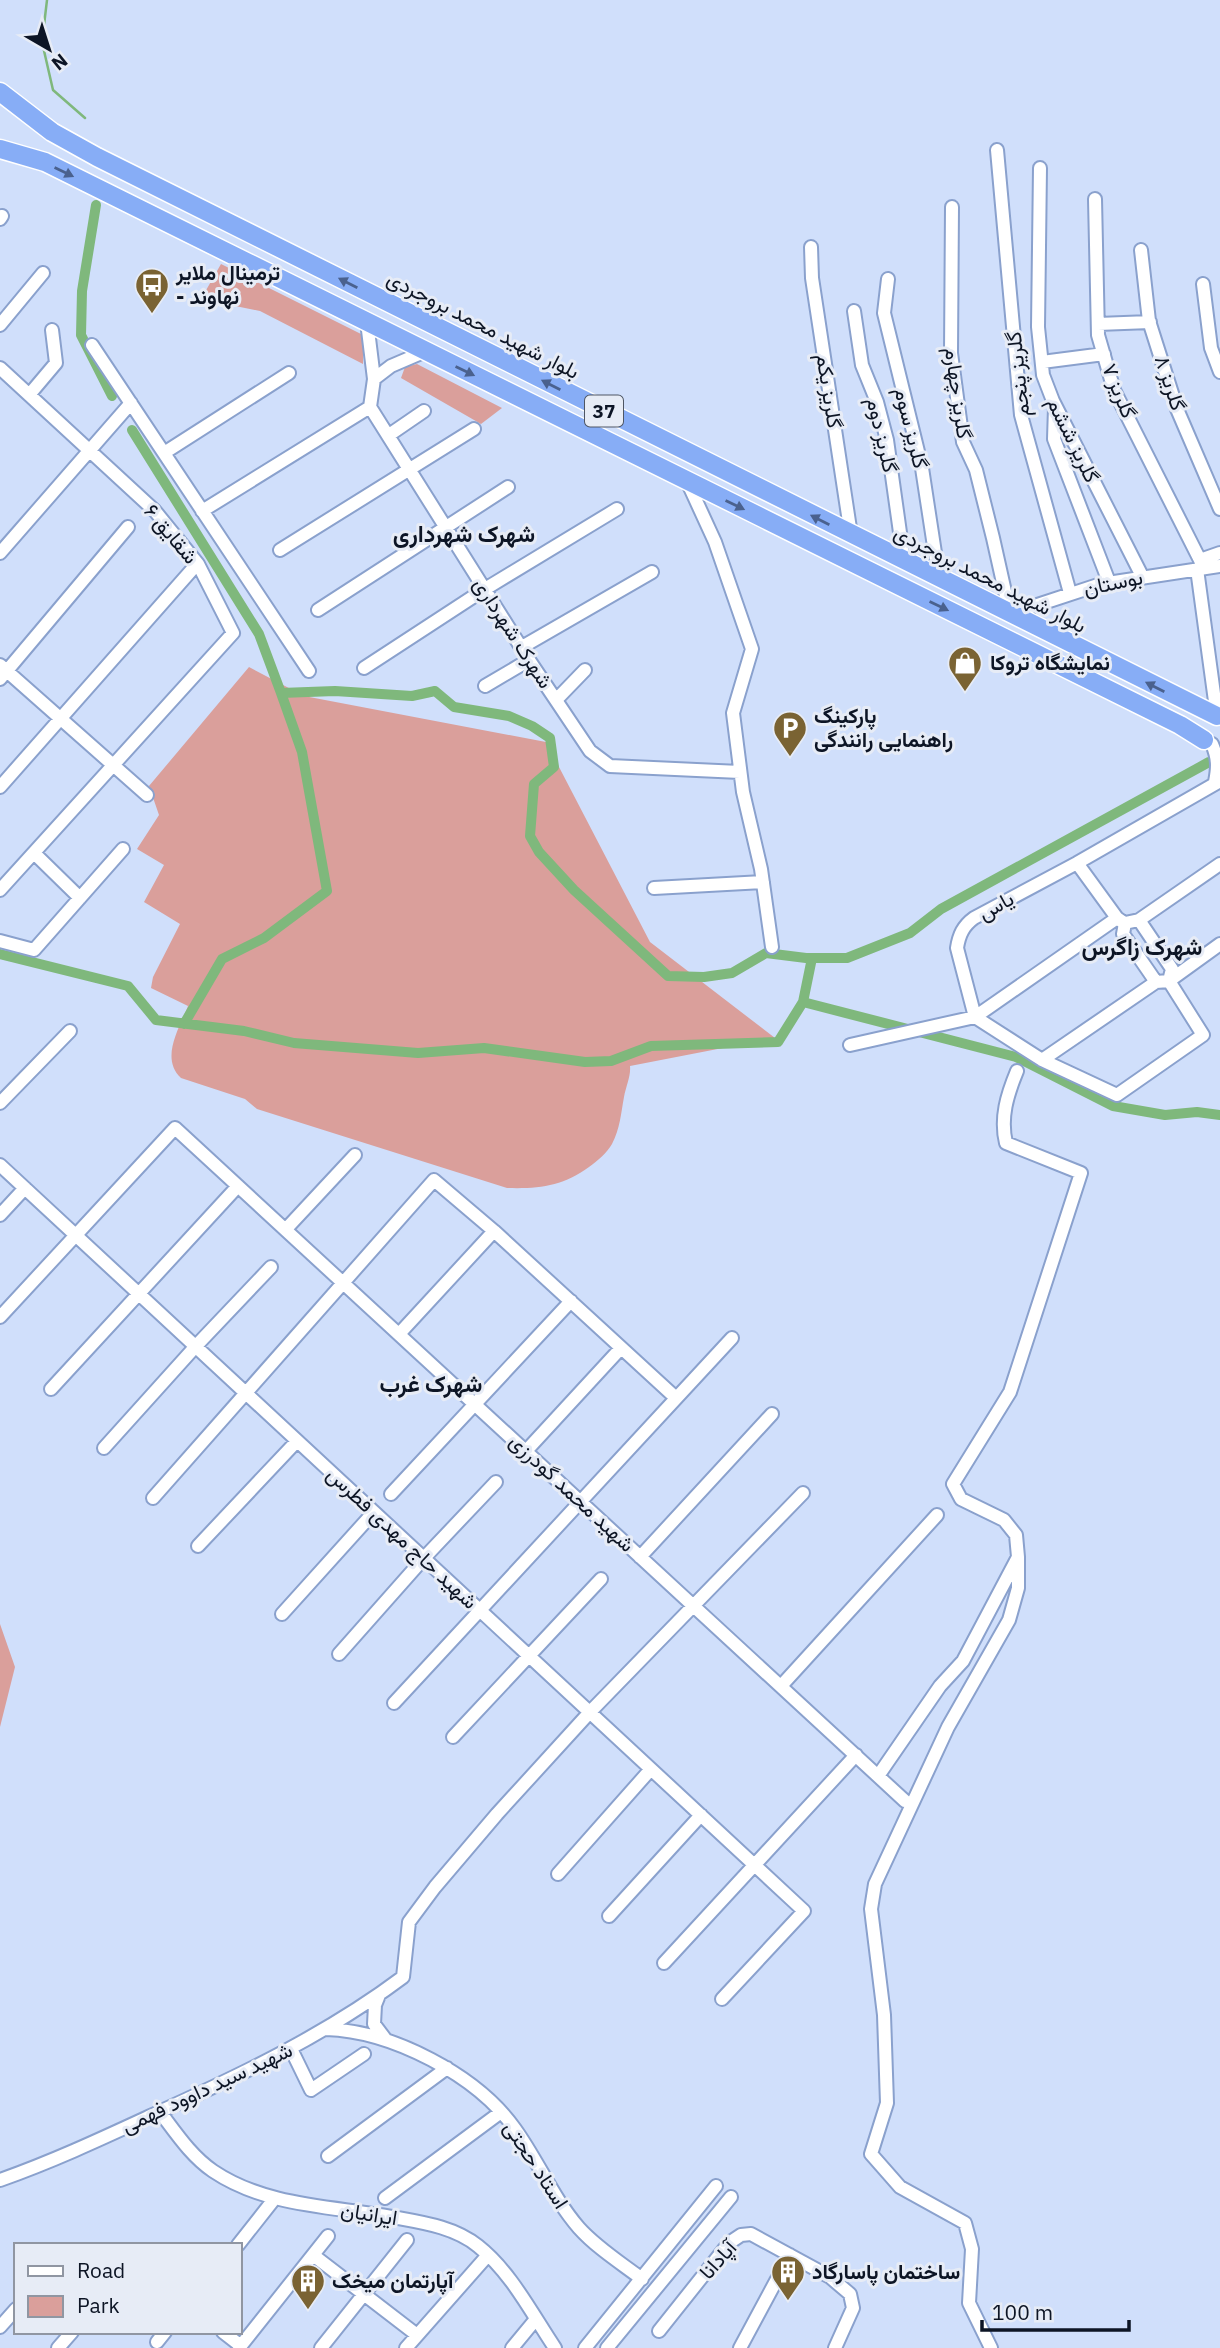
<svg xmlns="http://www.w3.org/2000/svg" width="1220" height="2348" viewBox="0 0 1220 2348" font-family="'IBM Plex Sans',Vazirmatn,sans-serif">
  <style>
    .green { fill: #da9f9b }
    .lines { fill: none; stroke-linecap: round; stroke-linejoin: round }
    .stream { stroke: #7fb87c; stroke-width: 2.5 }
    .canal { stroke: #7fb87c; stroke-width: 10 }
    .minor-casing { stroke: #8aa1cd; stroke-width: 16 }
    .highway-casing { stroke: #fff; stroke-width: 21 }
    .minor { stroke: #fff; stroke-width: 12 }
    .highway { stroke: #87adf6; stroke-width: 18 }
    .oneway { fill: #4a618e }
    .labels { text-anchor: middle; stroke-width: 6; stroke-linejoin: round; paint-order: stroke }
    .shield { fill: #e7ecf6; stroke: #4e5664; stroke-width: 2 }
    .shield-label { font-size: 19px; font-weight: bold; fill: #0d1525 }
    .poi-label { font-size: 21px; font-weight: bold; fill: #0d1525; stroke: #e7ecf6; text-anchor: start }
    .street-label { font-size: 21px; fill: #0d1525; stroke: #e7ecf6 }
    .neighbourhood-label { font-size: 23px; font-weight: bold; fill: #0d1525; stroke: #e7ecf6 }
  </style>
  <rect width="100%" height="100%" fill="#d0dffb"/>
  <!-- green -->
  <path class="green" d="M221,264L363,335V364L260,311L201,299Z
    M417,364L502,408L481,424L401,378L405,367Z
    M249,667L304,696L546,742L650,942L775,1038L630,1066C631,1076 626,1086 624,1097C621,1113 620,1129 612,1144C607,1153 597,1161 589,1167C563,1186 539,1189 507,1188L257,1109L245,1099L181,1078C160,1058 179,1029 188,1006L151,988L153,977L180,924L144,902L164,865L137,849L159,815L149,786Z
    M0,1624L15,1667L0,1727Z"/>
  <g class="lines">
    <!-- stream -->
    <path class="stream" d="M47,0L42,42L53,90L85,118"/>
    <!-- canal -->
    <path class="canal" d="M96,205L82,291L81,335L112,396
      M132,430L259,634L281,693L335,691L412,696L435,691L454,707L509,716L532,726L550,738L554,767L534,784L530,836L539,852L574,890L668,976L704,977L732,973L766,953L806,958H847L910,933L941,909L1209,762
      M0,954L128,986L156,1020L244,1031L294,1043L418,1053L484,1048L585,1062L611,1061L651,1046L778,1042L803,1002L1016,1057L1113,1106L1165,1115L1197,1112L1220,1115
      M803,1002L812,958
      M184,1024L222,959L264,938L327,891L302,752L281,693"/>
    <!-- minor casing -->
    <g class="minor-casing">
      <path id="minor" d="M997,150L1021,415L1070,593
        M1040,168L1038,327L1043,375L1053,401L1142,576
        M1095,199L1098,335L1114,390L1204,568
        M952,207L951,353L963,442L976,470L993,538L1010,614L1101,584L1220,566
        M0,219L2,216
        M811,247L812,278L851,535
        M1141,250L1149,321L1177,409L1220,509
        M888,279L884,313L922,468L939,579
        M1203,284L1211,348L1220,372
        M854,311L862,365L877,402L887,440L904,561
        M367,322L374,379L370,407L529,660L590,751L610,766L740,772
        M1098,324L1150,322
        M0,325L43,273
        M92,345L309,671
        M1042,362L1104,354
        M0,368L155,511L198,564L233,633L0,890
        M374,379L391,366L426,351
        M29,395L56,363L52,330
        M1055,407L1054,439L1109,582
        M389,435L424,411
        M164,453L289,373
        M687,481L715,542L752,649L733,713L743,792L761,869L772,947
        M202,511L370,407
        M280,550L474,429
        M0,553L131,403
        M1200,560L1220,553
        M1197,569L1217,716
        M318,610L508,487
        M522,647L652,572
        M0,665L147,795
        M364,668L485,589L617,509
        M0,679L128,527
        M485,686L529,660
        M556,700L585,670
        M1212,744C1218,758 1218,767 1215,782
        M1220,781L1077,863L974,918C963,926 959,935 957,948L975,1017L1042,1060L1117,1095L1203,1035L1169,981L1220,944
        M0,787L197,564
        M34,853L80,898
        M1077,863L1117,918L1124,923
        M654,888L763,882
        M1139,920L1172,969L1169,981L1156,982L1123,934L1125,923Z
        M1139,920L1220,864
        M0,941L34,950L123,849
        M850,1045L975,1017L1117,918
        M1042,1060L1156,982
        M0,1103L70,1031
        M0,1165L804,1911L722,1999
        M0,1215L25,1188
        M286,1229L355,1155
        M0,1317L175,1128L905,1801
        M399,1334L494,1231
        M51,1389L238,1186
        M104,1448L195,1347L271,1267
        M526,1451L621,1348
        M391,1494L571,1301
        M153,1498L434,1180L494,1231L676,1398
        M198,1546L297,1441
        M640,1557L772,1414
        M282,1614L374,1512
        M339,1654L424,1558L496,1482
        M781,1686L937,1515
        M394,1703L732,1338
        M453,1737L601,1579
        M878,1776L940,1686L963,1661L1018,1557L1016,1535L1004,1520L961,1499L953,1484L1010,1392L1081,1173L1006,1143C1000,1118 1007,1095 1017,1071
        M558,1874L651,1769
        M609,1916L701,1815
        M664,1963L856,1755
        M379,1995L375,2005L374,2024L386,2040
        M326,2029C392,2031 477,2075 515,2129C538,2161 553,2198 579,2228C597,2248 621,2263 642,2279
        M291,2049L311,2090L364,2054
        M160,2112C176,2133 191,2156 213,2171C268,2208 336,2206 398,2218C426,2223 456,2228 478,2246C511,2272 532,2314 555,2348
        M328,2156L447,2068
        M0,2180C54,2161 105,2137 157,2113C243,2074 327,2034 403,1977L409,1922L435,1887L497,1814L590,1712L803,1493
        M385,2198L501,2112
        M238,2245L275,2198
        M313,2255L417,2335
        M0,2327L16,2309
        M659,2331L729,2243L741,2235L751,2234L830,2277L850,2294L853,2308L835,2348
        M223,2332L241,2346
        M157,2342L165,2332
        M58,2348L72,2332
        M239,2348L328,2236
        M321,2348L407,2240
        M406,2348L488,2255
        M512,2348L536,2319
        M585,2348L716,2186
        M607,2348L731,2197
        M740,2348L790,2255
        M991,2348L969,2303L972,2249L965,2223L900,2187L871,2154L887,2103L884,2015L871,1909L875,1884L948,1727L1009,1620L1018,1588V1557"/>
    </g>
    <!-- highway casing -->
    <g class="highway-casing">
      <path id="highway" d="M0,92L52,132L97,157L1217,716
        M0,149L45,162L1180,725L1204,740"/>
    </g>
    <!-- minor -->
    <use href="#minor" class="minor"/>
    <!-- highway -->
    <use href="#highway" class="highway"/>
  </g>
  <!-- one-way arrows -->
  <defs><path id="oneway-solid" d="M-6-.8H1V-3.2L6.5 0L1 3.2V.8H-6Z" transform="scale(1.75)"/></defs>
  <g class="oneway">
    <use href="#oneway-solid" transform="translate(64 172) rotate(26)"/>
    <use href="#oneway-solid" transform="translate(348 283) rotate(-153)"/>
    <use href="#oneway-solid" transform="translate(465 371) rotate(26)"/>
    <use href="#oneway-solid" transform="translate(551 385) rotate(-153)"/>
    <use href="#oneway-solid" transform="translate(735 505) rotate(26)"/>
    <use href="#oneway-solid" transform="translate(820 520) rotate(-153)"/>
    <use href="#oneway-solid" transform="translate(939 606) rotate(26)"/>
    <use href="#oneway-solid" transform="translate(1155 687) rotate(-153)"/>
  </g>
  <!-- icons -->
  <defs>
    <g id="bus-pin" transform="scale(1.75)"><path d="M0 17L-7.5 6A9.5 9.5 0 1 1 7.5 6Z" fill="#7a6333" stroke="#e7ecf6"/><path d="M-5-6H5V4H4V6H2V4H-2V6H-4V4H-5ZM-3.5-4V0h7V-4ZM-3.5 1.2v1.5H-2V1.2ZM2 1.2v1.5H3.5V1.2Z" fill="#fff"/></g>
    <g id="shop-pin" transform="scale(1.75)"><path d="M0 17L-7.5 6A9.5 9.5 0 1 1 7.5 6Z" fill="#7a6333" stroke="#e7ecf6"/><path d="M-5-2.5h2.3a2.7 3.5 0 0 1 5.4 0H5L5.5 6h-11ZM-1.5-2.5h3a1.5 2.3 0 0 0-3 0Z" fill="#fff"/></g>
    <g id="parking-pin" transform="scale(1.75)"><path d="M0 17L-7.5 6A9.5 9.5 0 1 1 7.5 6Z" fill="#7a6333" stroke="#e7ecf6"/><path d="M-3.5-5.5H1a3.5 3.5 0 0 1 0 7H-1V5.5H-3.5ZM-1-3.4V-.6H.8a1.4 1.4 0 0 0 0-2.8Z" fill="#fff"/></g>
    <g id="building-pin" transform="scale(1.75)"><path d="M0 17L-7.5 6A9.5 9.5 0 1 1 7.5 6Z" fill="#7a6333" stroke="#e7ecf6"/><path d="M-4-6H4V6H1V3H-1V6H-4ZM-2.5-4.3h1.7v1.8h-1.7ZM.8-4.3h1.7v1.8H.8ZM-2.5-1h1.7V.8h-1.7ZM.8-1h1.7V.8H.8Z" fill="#fff"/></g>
  </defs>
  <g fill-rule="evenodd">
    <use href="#bus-pin" x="152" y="285"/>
    <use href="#shop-pin" x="965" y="663"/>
    <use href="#parking-pin" x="790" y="728"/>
    <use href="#building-pin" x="788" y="2272"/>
    <use href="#building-pin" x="308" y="2281"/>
  </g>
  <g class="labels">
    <!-- shield labels -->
    <rect class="shield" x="585" y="395.5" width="38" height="31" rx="5"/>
    <g class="shield-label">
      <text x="604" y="418">37</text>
    </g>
    <!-- poi labels -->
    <g class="poi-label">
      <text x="176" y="280">ترمینال ملایر<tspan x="176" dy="24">- نهاوند</tspan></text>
      <text x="990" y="670">نمایشگاه تروکا</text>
      <text x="814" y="723">پارکینگ<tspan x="814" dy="24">راهنمایی رانندگی</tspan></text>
      <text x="812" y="2279">ساختمان پاسارگاد</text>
      <text x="332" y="2288">آپارتمان میخک</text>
    </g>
    <!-- street labels -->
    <g class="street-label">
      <text transform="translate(483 325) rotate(27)" y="7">بلوار شهید محمد بروجردی</text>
      <text transform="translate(1018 374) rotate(-96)" y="7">گلریز پنجم</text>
      <text transform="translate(1170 383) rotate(72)" y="7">گلریز ۸</text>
      <text transform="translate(829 391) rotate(81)" y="7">گلریز یکم</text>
      <text transform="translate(1119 391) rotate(68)" y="7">گلریز ۷</text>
      <text transform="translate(958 393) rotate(82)" y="7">گلریز چهارم</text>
      <text transform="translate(911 428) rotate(76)" y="7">گلریز سوم</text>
      <text transform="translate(882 435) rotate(77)" y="7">گلریز دوم</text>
      <text transform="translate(1073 440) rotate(64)" y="7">گلریز ششم</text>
      <text transform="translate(171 534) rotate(50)" y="7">شقایق ۶</text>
      <text transform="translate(990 579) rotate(27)" y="7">بلوار شهید محمد بروجردی</text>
      <text transform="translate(1113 583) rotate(-12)" y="7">بوستان</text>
      <text transform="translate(513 633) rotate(57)" y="7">شهرک شهرداری</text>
      <text transform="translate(996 906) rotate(-29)" y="7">یاس</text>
      <text transform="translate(572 1493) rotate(43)" y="7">شهید محمد گودرزی</text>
      <text transform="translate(402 1538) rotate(43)" y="7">شهید حاج مهدی فطرس</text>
      <text transform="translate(207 2088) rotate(-25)" y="7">شهید سید داوود فهمی</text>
      <text transform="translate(536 2165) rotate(57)" y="7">استاد حجتی</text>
      <text transform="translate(369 2214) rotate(9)" y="7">ایرانیان</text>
      <text transform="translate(718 2260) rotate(-48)" y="7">آپادانا</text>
    </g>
    <!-- neighbourhood labels -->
    <g class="neighbourhood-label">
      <text x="464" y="542">شهرک شهرداری</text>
      <text x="1142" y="955">شهرک زاگرس</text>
      <text x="431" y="1392">شهرک غرب</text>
    </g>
  </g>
  <!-- legend -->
  <rect x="14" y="2243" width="228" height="91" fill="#e7ecf6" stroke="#9096a2" stroke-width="2"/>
  <rect x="28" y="2266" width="35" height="10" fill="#ffffff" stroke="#9096a2" stroke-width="2"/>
  <text x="77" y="2278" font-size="21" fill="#0d1525">Road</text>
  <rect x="28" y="2296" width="35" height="21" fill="#da9f9b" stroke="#9096a2" stroke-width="2"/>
  <text x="77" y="2313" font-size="21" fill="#0d1525">Park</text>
  <!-- north arrow -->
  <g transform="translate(49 49) rotate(141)" stroke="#e7ecf6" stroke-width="5" paint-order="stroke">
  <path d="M0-5L12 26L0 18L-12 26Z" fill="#0d1525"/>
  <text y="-10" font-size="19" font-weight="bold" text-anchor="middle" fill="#0d1525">N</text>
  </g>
  <!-- scale -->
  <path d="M982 2320v10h147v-10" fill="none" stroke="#0d1525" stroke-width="3.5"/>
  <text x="992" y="2320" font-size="21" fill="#0d1525" stroke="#e7ecf6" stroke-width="5" paint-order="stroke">100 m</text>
</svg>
